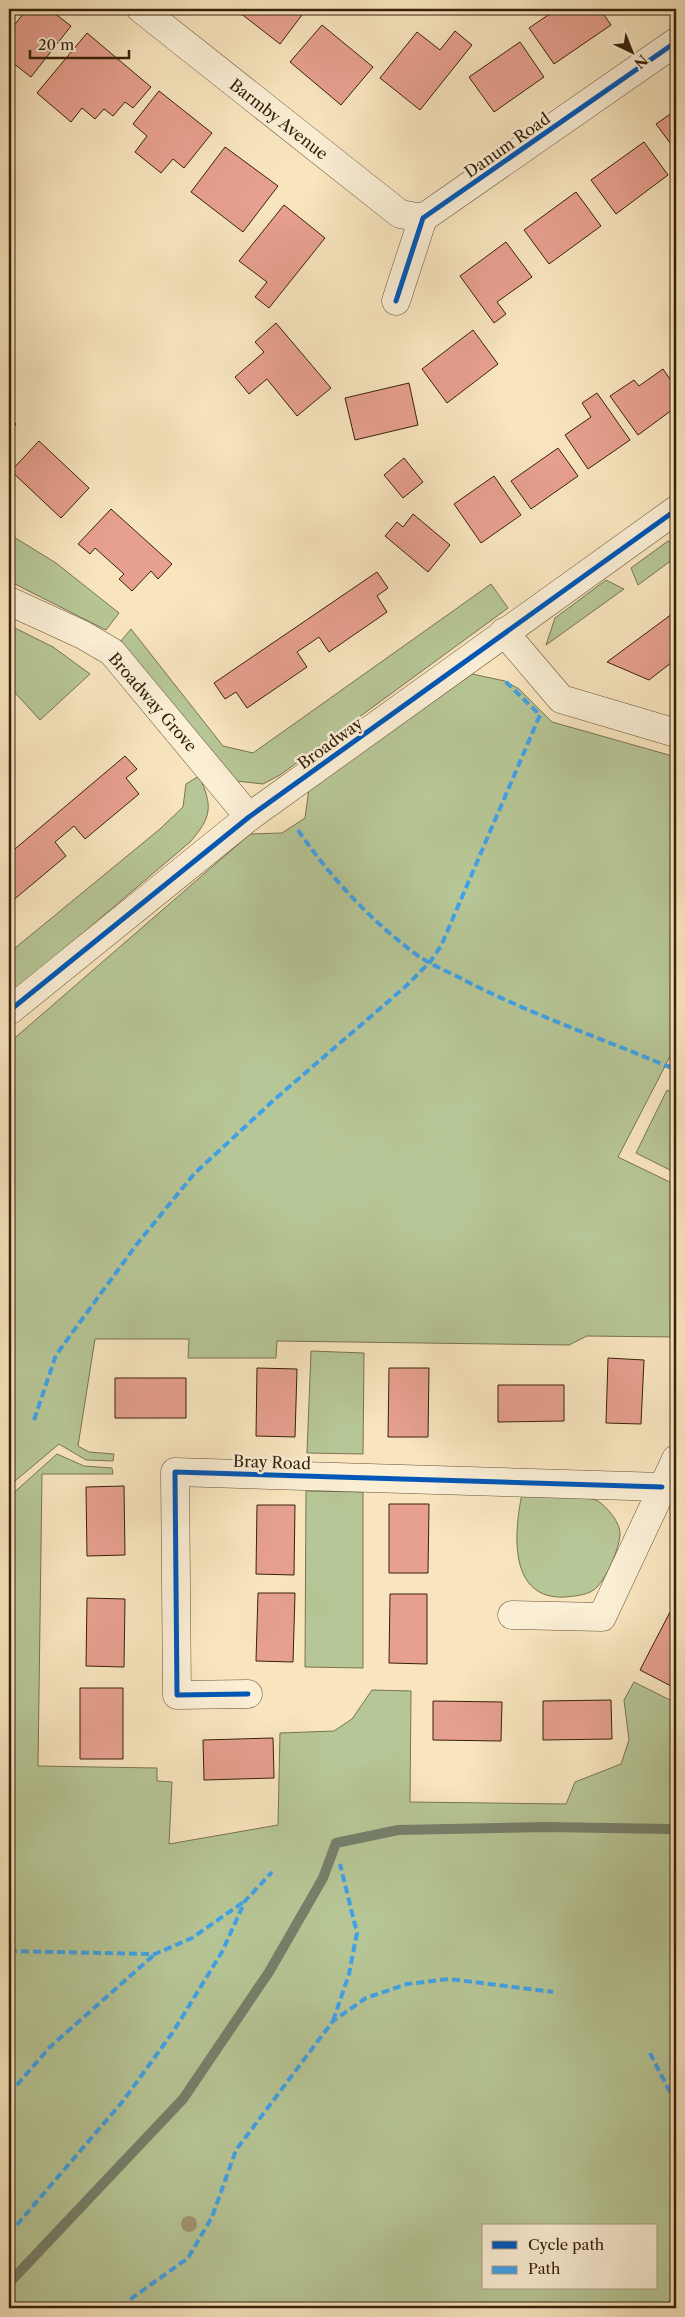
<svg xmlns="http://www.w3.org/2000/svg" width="685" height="2317" viewBox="0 0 685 2317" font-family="'Libre Caslon Text',serif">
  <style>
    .green { fill: #b7c696; stroke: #787450; fill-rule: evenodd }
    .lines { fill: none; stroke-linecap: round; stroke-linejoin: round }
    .stream { stroke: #76806b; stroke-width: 10 }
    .building { fill: #e7a08f; stroke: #38210a }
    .minor-casing { stroke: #685237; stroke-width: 29 }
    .tertiary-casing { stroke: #685237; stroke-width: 29 }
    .minor { stroke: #faeed5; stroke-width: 28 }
    .tertiary { stroke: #faeed5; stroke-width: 28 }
    .quiet { stroke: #3fa2e9; stroke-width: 4; stroke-dasharray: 8 4; stroke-linecap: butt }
    .cycleway-casing { stroke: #faeed5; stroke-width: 8 }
    .cycleway { stroke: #0057b8; stroke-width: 5 }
    .tree { fill: #a39572 }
    .labels { text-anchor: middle; stroke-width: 5; stroke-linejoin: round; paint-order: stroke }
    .street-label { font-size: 16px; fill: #38210a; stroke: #faeed5 }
  </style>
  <rect width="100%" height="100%" fill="#f8e5be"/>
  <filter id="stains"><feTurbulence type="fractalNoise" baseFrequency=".004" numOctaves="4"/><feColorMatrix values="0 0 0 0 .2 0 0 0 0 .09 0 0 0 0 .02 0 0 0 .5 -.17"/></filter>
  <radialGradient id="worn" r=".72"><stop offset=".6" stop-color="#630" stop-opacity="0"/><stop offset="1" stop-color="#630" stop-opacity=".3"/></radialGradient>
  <!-- green -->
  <path class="green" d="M9,534L56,563L119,613L106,630L9,581Z
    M668,541L676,546V557L638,585L631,568Z
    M606,580L624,589L546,645L555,618Z
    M491,584L508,608L280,775L263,784L236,781L115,648L131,629L223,746L253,753Z
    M9,625L53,647L90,674L40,720L9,686Z
    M472,674L505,681L519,689L552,722L676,757V1045L618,1157L676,1185V1337L587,1336L569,1345L277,1341L276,1358H188L189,1339H95L78,1446L89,1452L114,1454L113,1461L86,1460L59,1444L9,1486V1043L250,834L282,833L305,818L309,789Z
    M199,776C213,806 212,817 190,842L9,996V953L160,829L183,807L186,784Z
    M667,1090L676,1095V1173L636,1153Z
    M311,1351L364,1353L363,1454L307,1453Z
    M57,1454L84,1466L112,1468L113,1474H42L38,1766L157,1768V1781L172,1782L169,1844L278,1825L280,1733L334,1731L352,1719L372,1690L411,1691L410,1802L566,1804L575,1782L621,1764L629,1740L624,1700L634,1682L676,1703V2308H9V1497ZM484,2226H656V2288H484Z
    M306,1491L363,1492V1668L305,1667Z
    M522,1494C535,1495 591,1496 598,1501C607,1507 621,1523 620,1535C619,1549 607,1577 597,1587C590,1595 576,1596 565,1597C508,1600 514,1532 522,1494Z"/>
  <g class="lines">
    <!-- stream -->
    <path class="stream" d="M9,2283L183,2099L269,1972L323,1878L336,1843L398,1830L547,1827L670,1829"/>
  </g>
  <!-- building -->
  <path class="building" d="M27,9H49L71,26L31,77L9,60V32Z
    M235,9H303L305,11L280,44Z
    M557,9H600L611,25L554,64L529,28Z
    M322,25L373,67L341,105L290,62Z
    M455,31L472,45L420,110L380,78L417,32L440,50Z
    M87,33L151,87L133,108L125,102L113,116L104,109L95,119L82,108L71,122L37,93Z
    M520,42L544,77L494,112L469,77Z
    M159,91L212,133L184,168L173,159L161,173L135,152L147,136L133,124Z
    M676,110V151L656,124Z
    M644,142L668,175L616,214L591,180Z
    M225,147L278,186L243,232L191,192Z
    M576,192L601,226L549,264L524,230Z
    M284,205L325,238L269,308L255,297L267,282L239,261Z
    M506,242L532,277L497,302L506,314L494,323L460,276Z
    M276,323L331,388L297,416L267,379L249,394L235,377L264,352L255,342Z
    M473,330L498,364L447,403L422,369Z
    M663,369L676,388V407L638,435L610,396L634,380L639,386Z
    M409,383L418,425L355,440L345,398Z
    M597,393L630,440L588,469L565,435L591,417L582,403Z
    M9,418L16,424L9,433Z
    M39,441L89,488L61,518L11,471Z
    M558,448L578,476L531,509L511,481Z
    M404,458L423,482L403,498L384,475Z
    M494,476L521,515L481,543L454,504Z
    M111,509L172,564L158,579L151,571L132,591L119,579L124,574L95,548L90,554L78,544Z
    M413,514L450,545L428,572L385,536L397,522L403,527Z
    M377,572L388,588L377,596L387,612L329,652L319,637L297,652L307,667L247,708L236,692L225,699L214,683Z
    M676,611V659L649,680L607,662Z
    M125,756L137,769L126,778L139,794L85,839L74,826L55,842L66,856L11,902L9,900V854Z
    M608,1358L644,1360L641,1424L606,1423Z
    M257,1368L297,1369L295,1437L256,1436Z
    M389,1368H429L428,1437H388Z
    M115,1378H186V1418H115Z
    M498,1385H564V1421L498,1422Z
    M124,1486L125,1555L87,1556L86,1487Z
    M389,1504H429L428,1573H389Z
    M257,1505H295L294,1575L256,1574Z
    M258,1593H295L293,1662L256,1661Z
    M390,1594H427V1664L389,1663Z
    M87,1598L125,1599L124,1667L86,1666Z
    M670,1612L676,1616V1676L671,1686L640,1670Z
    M80,1688H123V1759H80Z
    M611,1700L612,1739L543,1740V1701Z
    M433,1701L502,1702L501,1741L433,1740Z
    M273,1738L274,1778L204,1780L203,1740Z"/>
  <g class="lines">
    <!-- minor casing -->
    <g class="minor-casing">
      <path id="minor" d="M141,9L400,214L423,218
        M396,301L423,218L676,42
        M9,601L83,635L112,652L249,817
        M504,632L561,699L676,733
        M512,1615L602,1617L676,1459
        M248,1694L177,1695L175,1472L662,1487"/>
    </g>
    <!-- tertiary casing -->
    <g class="tertiary-casing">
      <path id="tertiary" d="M9,1011L249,817L676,510"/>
    </g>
    <!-- minor -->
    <use href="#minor" class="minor"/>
    <!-- tertiary -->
    <use href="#tertiary" class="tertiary"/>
    <!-- quiet -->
    <path class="quiet" d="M298,830C330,877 371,921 417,955C431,965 449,972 464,980C530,1014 601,1038 669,1067L676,1054
      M34,1420L56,1355L137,1244L194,1174L275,1099L405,987L430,962L441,946L540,715L505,681
      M9,1951L155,1954L192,1938L245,1901
      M333,2021L349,1974L357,1933L340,1864
      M650,2053L676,2104
      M9,2094L50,2047L155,1954
      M9,2234L123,2101L173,2032L222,1952L245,1901L272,1872
      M122,2308L128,2301L188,2258L212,2217L236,2150L333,2021L366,1998L407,1984L449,1979L553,1992"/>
    <!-- cycleway casing -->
    <g class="cycleway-casing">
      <path id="cycleway" d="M396,301L423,218L676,42
        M9,1011L249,817L676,510
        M248,1694L177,1695L175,1472L662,1487"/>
    </g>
    <!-- cycleway -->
    <use href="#cycleway" class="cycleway"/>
  </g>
  <!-- trees -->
  <circle class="tree" cx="189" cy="2224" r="8"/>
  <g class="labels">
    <!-- street labels -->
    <g class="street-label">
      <text transform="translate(279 119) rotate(38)" y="6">Barmby Avenue</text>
      <text transform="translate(507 145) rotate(-35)" y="6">Danum Road</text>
      <text transform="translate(153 702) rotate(49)" y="6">Broadway Grove</text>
      <text transform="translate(330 743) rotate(-36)" y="6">Broadway</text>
      <text transform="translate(272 1462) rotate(2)" y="6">Bray Road</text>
    </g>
  </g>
  <!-- margin -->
  <rect width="685" height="2317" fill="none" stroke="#f8e5be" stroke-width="30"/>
  <rect x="10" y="10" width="665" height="2297" fill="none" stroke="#38210a" stroke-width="2.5"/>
  <rect x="15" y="15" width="655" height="2287" fill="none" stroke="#38210a"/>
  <!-- legend -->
  <rect x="482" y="2224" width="175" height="65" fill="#faeed5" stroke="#ac9c84"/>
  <rect x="492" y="2241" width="25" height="8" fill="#0057b8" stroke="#ac9c84"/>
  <text x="528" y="2250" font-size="15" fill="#38210a">Cycle path</text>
  <rect x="492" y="2266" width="25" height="8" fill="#3fa2e9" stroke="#ac9c84"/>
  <text x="528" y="2274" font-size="15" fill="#38210a">Path</text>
  <!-- north arrow -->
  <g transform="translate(632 52) rotate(137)" stroke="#faeed5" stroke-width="4" paint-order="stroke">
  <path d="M0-4L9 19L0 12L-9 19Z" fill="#38210a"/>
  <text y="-8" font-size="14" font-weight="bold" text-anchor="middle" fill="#38210a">N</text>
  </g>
  <!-- scale -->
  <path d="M30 50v8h99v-8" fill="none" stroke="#38210a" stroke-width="2.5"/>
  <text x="38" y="50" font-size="15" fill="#38210a" stroke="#faeed5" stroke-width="4" paint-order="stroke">20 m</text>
  <rect width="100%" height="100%" filter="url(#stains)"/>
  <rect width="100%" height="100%" fill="url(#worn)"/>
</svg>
